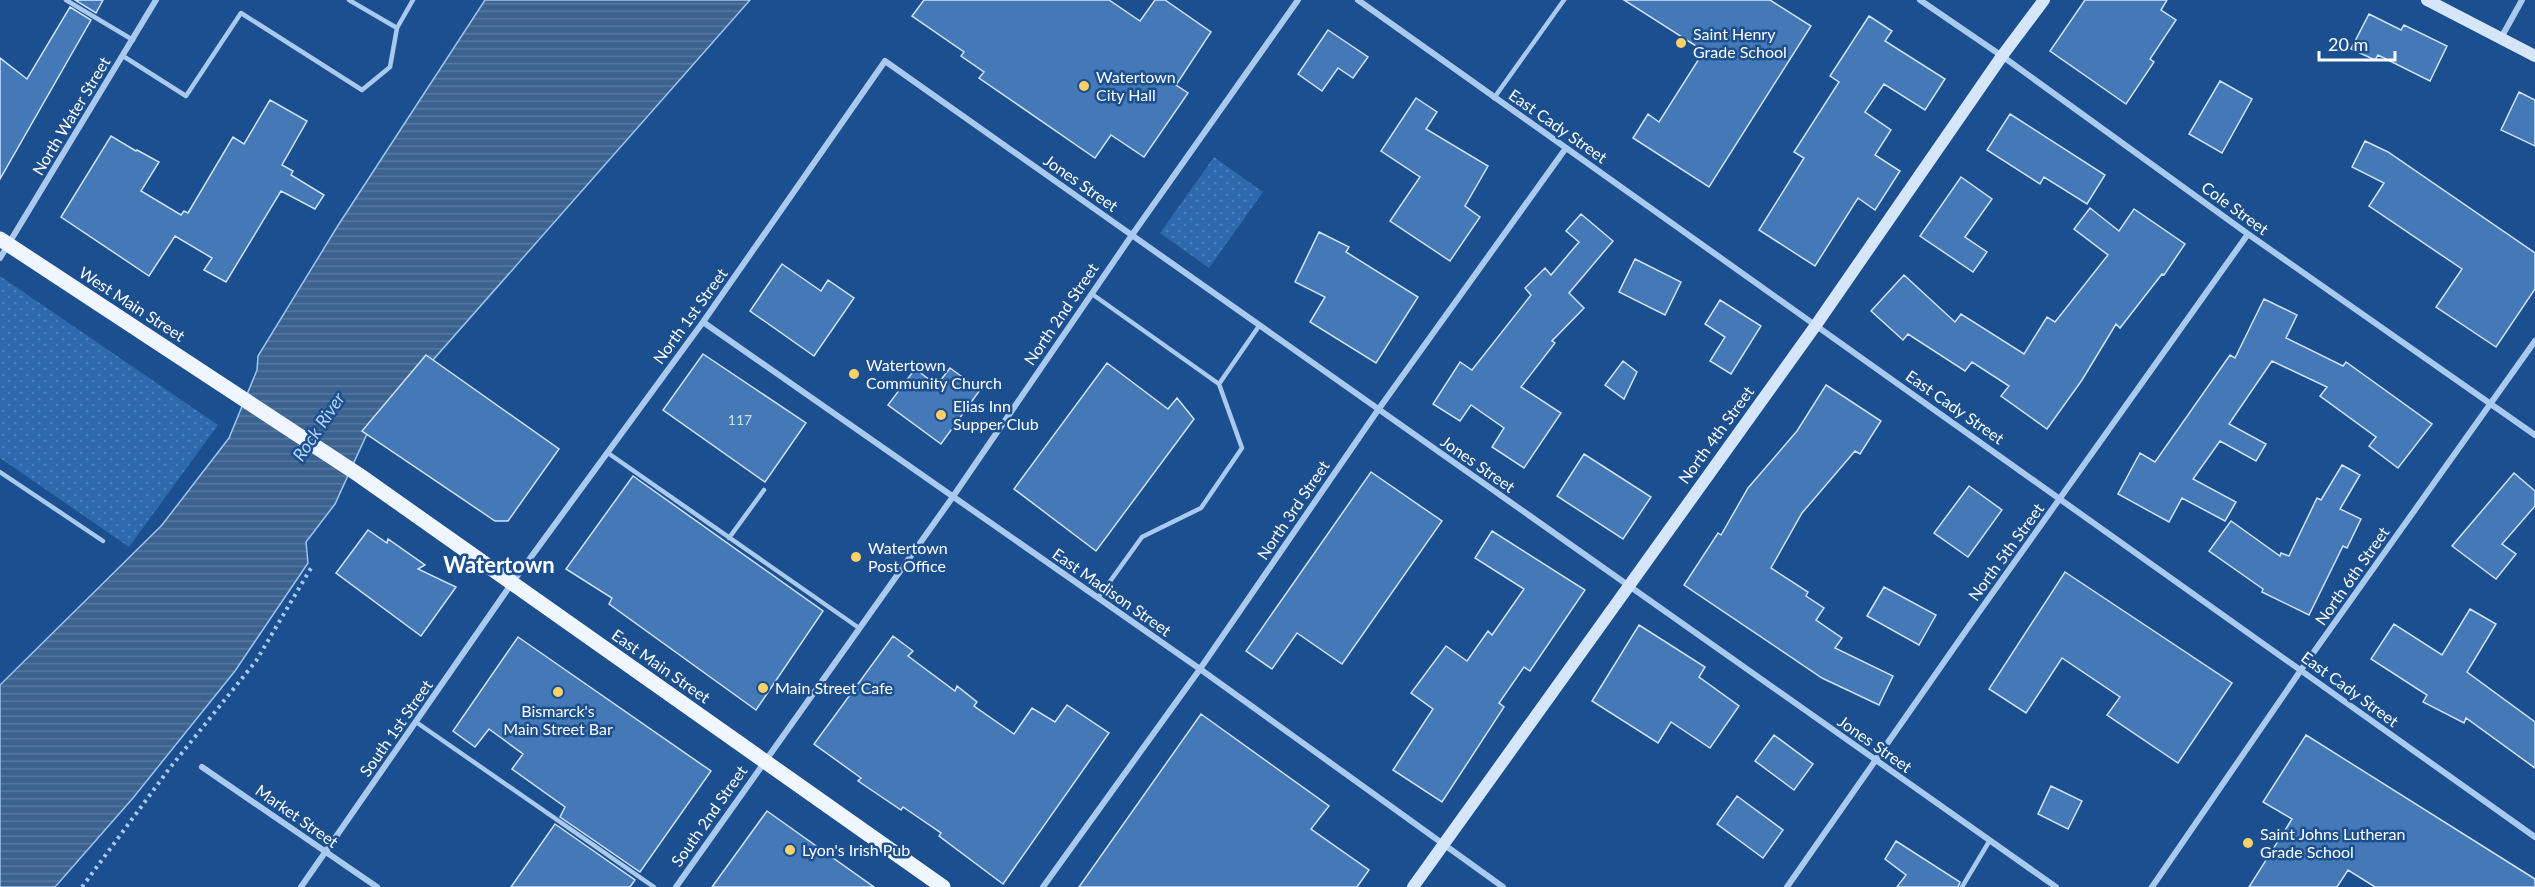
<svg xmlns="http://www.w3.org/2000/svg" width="2535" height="887" viewBox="0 0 2535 887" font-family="Lato,sans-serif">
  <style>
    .grass { fill: url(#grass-dots) }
    .water { fill: url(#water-rules); stroke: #9cc4f0; stroke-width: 1.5 }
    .building { fill: #4478b7; stroke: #cfe3fa; stroke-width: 1.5 }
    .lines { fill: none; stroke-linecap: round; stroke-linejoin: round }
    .path { stroke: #a9c9ee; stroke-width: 4; stroke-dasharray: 3 4.5; stroke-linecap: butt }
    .lane { stroke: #a9c9ee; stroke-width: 4.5 }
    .street { stroke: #a9c9ee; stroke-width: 6 }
    .secondary { stroke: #d6e6fa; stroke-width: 12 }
    .primary { stroke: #f0f6ff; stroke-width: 15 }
    .poi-dot { fill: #ffd166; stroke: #1b4f8f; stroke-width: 2 }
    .labels { text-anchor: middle; stroke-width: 5; stroke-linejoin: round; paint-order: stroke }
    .number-label { font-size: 14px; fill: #d0dded }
    .poi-label { font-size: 16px; fill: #fff; stroke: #1b4f8f; text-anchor: start }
    .street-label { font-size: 16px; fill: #fff; stroke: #1b4f8f }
    .water-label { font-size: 18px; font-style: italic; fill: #b5d3f5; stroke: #1b4f8f }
    .district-label { font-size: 22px; font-weight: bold; fill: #fff; stroke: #1b4f8f }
  </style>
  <defs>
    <pattern id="grass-dots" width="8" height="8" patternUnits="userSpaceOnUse" patternTransform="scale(1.5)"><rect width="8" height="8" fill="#2e69ad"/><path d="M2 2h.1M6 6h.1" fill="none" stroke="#4d80b9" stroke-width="1.8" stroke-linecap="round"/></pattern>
    <pattern id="water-rules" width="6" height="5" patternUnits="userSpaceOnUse" patternTransform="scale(1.5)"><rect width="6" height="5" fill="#3c6290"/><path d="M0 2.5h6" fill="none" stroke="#597aa1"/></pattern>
  </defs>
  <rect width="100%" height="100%" fill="#1b4f8f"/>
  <!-- grass -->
  <path class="grass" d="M1214,157L1263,192L1209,268L1160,233Z
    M0,276L218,425L129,547L0,458Z"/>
  <!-- water -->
  <path class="water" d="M485,0H750L366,436L335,504L306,542L308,563L235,671L133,798L55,887H0V685L162,525L229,438L257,370L258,356L337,227Z"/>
  <!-- building -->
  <path class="building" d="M75,0H103L96,13Z
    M924,0H1109L1140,21L1155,0H1165L1211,32L1176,85L1188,93L1144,157L1111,135L1095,158L979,78L984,72L961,56L964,52L912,16Z
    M1624,0H1770L1811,26L1709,187L1633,138L1648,114L1659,122L1704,51Z
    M2085,0H2167L2161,10L2176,20L2150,59L2154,62L2126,104L2050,51Z
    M70,7L91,20L0,179V58L27,79Z
    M2369,14L2401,30L2404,25L2447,46L2430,81L2378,55L2375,60L2351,49Z
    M1869,16L1892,31L1885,41L1945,79L1925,110L1884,84L1865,112L1891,130L1875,155L1900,171L1875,210L1858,198L1815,266L1759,230L1804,158L1794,152L1839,82L1830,76Z
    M1328,30L1368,57L1353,78L1338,68L1322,91L1298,74Z
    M2220,81L2252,99L2222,153L2189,134Z
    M2519,92L2535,100V146L2501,130Z
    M1416,98L1437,112L1426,129L1488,166L1465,206L1480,217L1450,261L1390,221L1420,177L1381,151Z
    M270,100L307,121L282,165L293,171L291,175L324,195L315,209L281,191L226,282L204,270L212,258L175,236L149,276L61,217L111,136L136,151L137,150L159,162L141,191L181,215L184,211L188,213L233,137L244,144Z
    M2010,114L2105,175L2087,204L2044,177L2040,184L1987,150Z
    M2365,141L2388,152L2535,253V289L2496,347L2436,307L2462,269L2369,206L2384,183L2352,167Z
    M1961,177L1992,199L1965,237L1987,252L1973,272L1920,236Z
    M2090,208L2119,231L2134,209L2185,244L2164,275L2162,274L2120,328L2116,324L2082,380L2047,429L2001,396L2009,386L1972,362L1965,371L1908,334L1903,340L1871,311L1904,275L1955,322L1961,314L2024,354L2047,317L2055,322L2108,255L2074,229Z
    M1581,214L1613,241L1569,293L1584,308L1552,341L1555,343L1521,387L1561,413L1524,468L1492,447L1504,428L1471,405L1460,421L1433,404L1460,362L1472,370L1531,295L1525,288L1545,268L1551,275L1579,242L1566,231Z
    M1319,232L1349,247L1346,252L1418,297L1376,363L1310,322L1325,297L1295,282Z
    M1635,259L1681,282L1665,315L1619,292Z
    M782,264L821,291L828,280L854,298L814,356L750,311Z
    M2264,299L2297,315L2286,338L2343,366L2346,362L2432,424L2398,468L2369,446L2376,437L2320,396L2327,387L2272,361L2229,424L2266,444L2256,461L2220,441L2193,479L2236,502L2225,521L2182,498L2169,522L2118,494L2140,453L2155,462L2230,355L2235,358Z
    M1720,300L1761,326L1731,374L1710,361L1725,337L1705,324Z
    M703,354L806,423L765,482L663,410Z
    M426,355L559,449L508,521H495L362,431Z
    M1623,361L1637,372L1624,399L1605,385Z
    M1107,363L1168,409L1177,398L1194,419L1096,551L1014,489Z
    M950,368L980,390L941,444L888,405L915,369L937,385Z
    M1826,385L1881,421L1860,454L1855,451L1802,513L1771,568L1808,592L1806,596L1824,608L1816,620L1842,638L1835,648L1893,676L1879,705L1822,678L1684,585L1718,533L1721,535L1748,488L1797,431Z
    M1584,454L1651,497L1623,539L1557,496Z
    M2342,465L2360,475L2340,509L2361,519L2347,548L2343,546L2309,615L2262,592L2263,589L2209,551L2231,521L2280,556L2281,553L2289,556L2317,498L2321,500Z
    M1371,472L1442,521L1342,664L1297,633L1272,669L1246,651Z
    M2514,473L2535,491V506L2502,544L2516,554L2496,579L2452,546Z
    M633,476L823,611L756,710L609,604L612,598L566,569Z
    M1969,486L2002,510L1968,557L1934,533Z
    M368,530L387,543L388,539L425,565L418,569L456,587L421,636L336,573Z
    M1492,531L1585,590L1530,671L1524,667L1499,703L1504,707L1442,802L1393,770L1433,709L1411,693L1446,646L1467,661L1488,631L1492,635L1524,589L1475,558Z
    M2065,572L2232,683L2178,763L2107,715L2120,697L2062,658L2026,713L1989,689Z
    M1884,587L1936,615L1919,645L1867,616Z
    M2470,609L2496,624L2467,672L2535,722V768L2466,718L2464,723L2423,702L2427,695L2371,659L2394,624L2442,655Z
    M1639,625L1705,667L1699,677L1739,706L1710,748L1671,722L1658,743L1592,701Z
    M893,636L913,651L908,656L955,691L957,686L977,702L974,706L1014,734L1032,708L1055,722L1067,705L1109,733L1003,884L939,836L941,833L903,807L901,810L858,781L861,778L814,744Z
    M518,637L711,771L640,872L560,817L565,807L512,769L523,754L489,729L475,747L453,731Z
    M1201,714L1329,806L1311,829L1369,870L1357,887H1079Z
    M1774,735L1813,764L1794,790L1755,761Z
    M2306,735L2535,879V887H2375L2348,870L2337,887H2249L2292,819L2263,802Z
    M2051,786L2082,801L2068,829L2038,814Z
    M1737,796L1783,830L1763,858L1717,824Z
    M767,811L874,887H712Z
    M555,824L635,880L630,887H511Z
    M1896,841L1960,882L1958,887H1897L1906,875L1885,859Z"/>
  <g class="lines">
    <!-- path -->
    <path class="path" d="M82,887L169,769L256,661L311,568"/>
    <!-- lane -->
    <path class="lane" d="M66,0L133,40
      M397,28L413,0
      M123,56L186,96L241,13L362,90L390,67L397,28L349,0
      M1494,98L1564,0
      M1092,294L1219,384L1242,448L1201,508L1142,537L1098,598
      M1219,384L1259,326
      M608,453L859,628
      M0,472L103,541
      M729,538L764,490
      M416,722L654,887
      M1962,887L1990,840"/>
    <!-- street -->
    <path class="street" d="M1358,0L2535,837
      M1920,0L2002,56L2248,234L2535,435
      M2501,38L2522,0
      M0,258L156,0
      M703,322L1200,669L1503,887
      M202,767L377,887
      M301,887L512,583L703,322L885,61L2056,887
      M676,887L952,498L1132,235L1298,0
      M1043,887L1200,669L1378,410L1566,148
      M1787,887L1979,612L2248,234
      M2152,887L2301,670L2535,341"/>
    <!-- secondary -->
    <path class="secondary" d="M2427,0L2535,56
      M1413,887L1816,325L2002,56L2044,0"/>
    <!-- primary -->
    <path class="primary" d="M0,239L359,475L943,887"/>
  </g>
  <!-- markers -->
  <g class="poi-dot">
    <circle cx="1681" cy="43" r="6"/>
    <circle cx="1084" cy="86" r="6"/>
    <circle cx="854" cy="374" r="6"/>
    <circle cx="941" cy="415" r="6"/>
    <circle cx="856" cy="557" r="6"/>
    <circle cx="763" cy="688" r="6"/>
    <circle cx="558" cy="692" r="6"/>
    <circle cx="2248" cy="843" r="6"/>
    <circle cx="790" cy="850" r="6"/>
  </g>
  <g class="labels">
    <!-- number labels -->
    <g class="number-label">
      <text x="740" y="425">117</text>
    </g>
    <!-- poi labels -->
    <g class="poi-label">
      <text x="1693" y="40">Saint Henry<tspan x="1693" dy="18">Grade School</tspan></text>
      <text x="1096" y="83">Watertown<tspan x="1096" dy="18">City Hall</tspan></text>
      <text x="866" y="371">Watertown<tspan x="866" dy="18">Community Church</tspan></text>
      <text x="953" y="412">Elias Inn<tspan x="953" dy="18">Supper Club</tspan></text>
      <text x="868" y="554">Watertown<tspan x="868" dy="18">Post Office</tspan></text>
      <text x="775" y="694">Main Street Cafe</text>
      <text x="558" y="717" text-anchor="middle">Bismarck's<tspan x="558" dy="18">Main Street Bar</tspan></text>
      <text x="2260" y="840">Saint Johns Lutheran<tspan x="2260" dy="18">Grade School</tspan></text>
      <text x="802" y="856">Lyon's Irish Pub</text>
    </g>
    <!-- street labels -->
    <g class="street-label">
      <text transform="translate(71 116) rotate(-59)" y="6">North Water Street</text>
      <text transform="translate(1558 126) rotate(35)" y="6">East Cady Street</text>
      <text transform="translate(1081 183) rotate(35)" y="6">Jones Street</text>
      <text transform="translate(2235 208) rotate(36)" y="6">Cole Street</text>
      <text transform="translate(132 304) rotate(33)" y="6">West Main Street</text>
      <text transform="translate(1061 314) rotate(-56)" y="6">North 2nd Street</text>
      <text transform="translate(690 316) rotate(-54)" y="6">North 1st Street</text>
      <text transform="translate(1955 407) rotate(35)" y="6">East Cady Street</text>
      <text transform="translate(1716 435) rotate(-54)" y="6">North 4th Street</text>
      <text transform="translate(1478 464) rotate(35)" y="6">Jones Street</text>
      <text transform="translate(1293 510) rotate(-56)" y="6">North 3rd Street</text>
      <text transform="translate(2006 552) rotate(-54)" y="6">North 5th Street</text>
      <text transform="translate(2352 576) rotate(-55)" y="6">North 6th Street</text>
      <text transform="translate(1112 592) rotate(35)" y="6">East Madison Street</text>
      <text transform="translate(661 666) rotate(35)" y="6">East Main Street</text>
      <text transform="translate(2350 689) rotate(36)" y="6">East Cady Street</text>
      <text transform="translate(396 728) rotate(-55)" y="6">South 1st Street</text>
      <text transform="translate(1875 744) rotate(35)" y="6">Jones Street</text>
      <text transform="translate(297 816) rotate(35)" y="6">Market Street</text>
      <text transform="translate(709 816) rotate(-55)" y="6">South 2nd Street</text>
    </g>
    <!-- water labels -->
    <g class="water-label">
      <text transform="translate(319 427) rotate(-56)" y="6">Rock River</text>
    </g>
    <!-- district labels -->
    <g class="district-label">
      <text x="499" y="573">Watertown</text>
    </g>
  </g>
  <!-- scale -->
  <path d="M2319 51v9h76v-9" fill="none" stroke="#ffffff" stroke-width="3"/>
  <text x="2328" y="51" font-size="18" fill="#ffffff" stroke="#1b4f8f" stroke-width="4.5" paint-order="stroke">20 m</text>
</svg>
